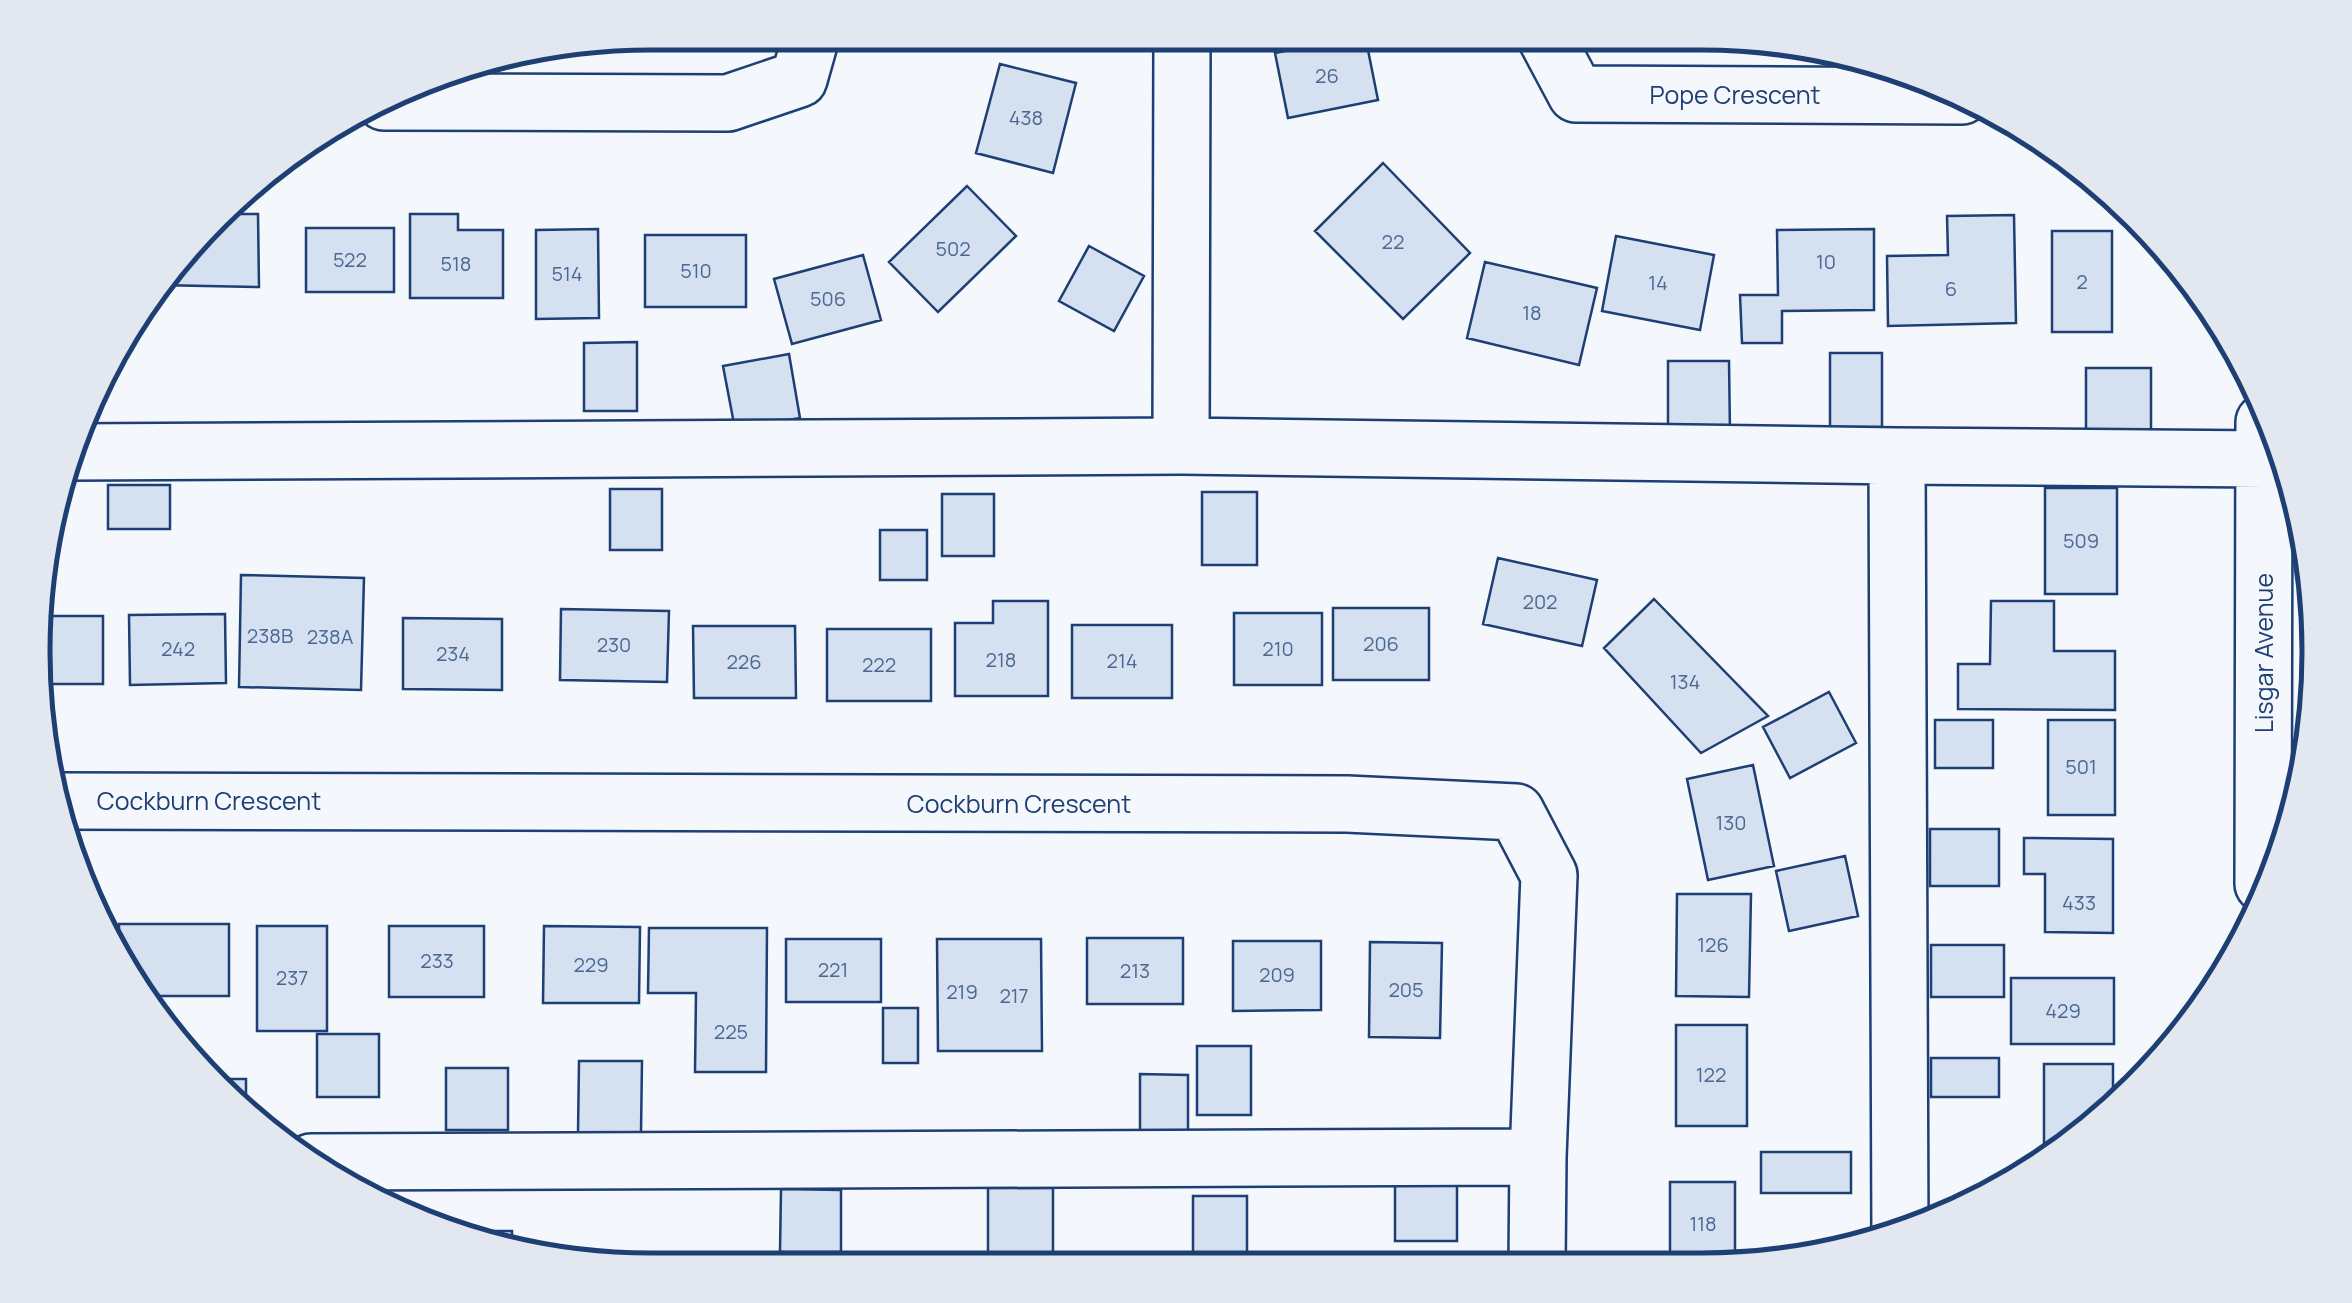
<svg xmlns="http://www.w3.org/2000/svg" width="2352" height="1303" viewBox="0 0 2352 1303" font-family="Manrope,sans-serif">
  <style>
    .building { fill: #d5e0f0; stroke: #1d3f73; stroke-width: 2.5 }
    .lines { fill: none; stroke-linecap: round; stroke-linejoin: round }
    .minor-casing { stroke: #1d3f73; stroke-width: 60 }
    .minor { stroke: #f4f7fb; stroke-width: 55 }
    .labels { text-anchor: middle; stroke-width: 8; stroke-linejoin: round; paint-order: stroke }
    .number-label { font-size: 20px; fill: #4b6792 }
    .street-label { font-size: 25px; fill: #1d3f73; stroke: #f4f7fb }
    .rim { fill: none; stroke: #1d3f73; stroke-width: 5 }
  </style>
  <rect width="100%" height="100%" fill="#f4f7fb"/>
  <!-- building -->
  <path class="building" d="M1255,33H1318V34L1257,48Z
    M1365,35L1378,100L1288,118L1275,53Z
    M1000,64L1076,83L1053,173L976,153Z
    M1383,163L1470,253L1403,319L1315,231Z
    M967,186L1016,236L938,312L889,262Z
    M224,214H258L259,287L158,285Z
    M410,214H458V230H503V298H410Z
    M2014,215L2016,323L1888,326L1887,256L1948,255L1947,216Z
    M306,228H394V292H306Z
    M598,229L599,318L536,319V230Z
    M1874,229V310L1782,311V343H1742L1740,295H1778L1777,230Z
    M2052,231H2112V332H2052Z
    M645,235H746V307H645Z
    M1616,236L1714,255L1700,330L1602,311Z
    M1089,246L1144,276L1114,331L1059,301Z
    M863,255L881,320L792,344L774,279Z
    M1485,262L1597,288L1579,365L1467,338Z
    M637,342V411H584V343Z
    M1830,353H1882V427H1830Z
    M789,354L800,418L735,429L723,366Z
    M1668,361H1729L1730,434L1668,432Z
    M2086,368H2151V431H2086Z
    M108,485H170V529H108Z
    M2045,488H2117V594H2045Z
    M610,489H662V550H610Z
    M1202,492H1257V565H1202Z
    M942,494H994V556H942Z
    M880,530H927V580H880Z
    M1498,558L1597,580L1582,646L1483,624Z
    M241,575L364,578L361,690L239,687Z
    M1654,599L1768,716L1701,753L1604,648Z
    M993,601H1048V696H955V623H993Z
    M1991,601H2054V651H2115V710L1958,709V664H1990Z
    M1333,608H1429V680H1333Z
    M561,609L669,611L667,682L560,680Z
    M1234,613H1322V685H1234Z
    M225,614L226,683L130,685L129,615Z
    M41,616H103V684H35Z
    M403,618L502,619V690L403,689Z
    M1072,625H1172V698H1072Z
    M693,626H795L796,698H694Z
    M827,629H931V701H827Z
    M1829,692L1856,743L1790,778L1763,727Z
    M1935,720H1993V768H1935Z
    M2048,720H2115V815H2048Z
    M1753,765L1774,866L1708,880L1687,779Z
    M1930,829H1999V886H1930Z
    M2024,838L2113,839V933L2045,932V874H2024Z
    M1845,856L1858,916L1789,931L1776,871Z
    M1677,894H1751L1749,997L1676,996Z
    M119,924H229V996H146L119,952Z
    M257,926H327V1031H257Z
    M389,926H484V997H389Z
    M544,926L640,927L639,1003H543Z
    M649,928H767L766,1072H695L696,993H648Z
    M1087,938H1183V1004H1087Z
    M786,939H881V1002H786Z
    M937,939H1041L1042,1051H938Z
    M1233,941H1321V1010L1233,1011Z
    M1370,942L1442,943L1440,1038L1369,1037Z
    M1931,945H2004V997H1931Z
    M2011,978H2114V1044H2011Z
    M883,1008H918V1063H883Z
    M1676,1025H1747V1126H1676Z
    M317,1034H379V1097H317Z
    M1197,1046H1251V1115H1197Z
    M1931,1058H1999V1097H1931Z
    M579,1061H642L641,1133H578Z
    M2044,1064H2113V1110L2055,1158H2044Z
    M446,1068H508V1130H446Z
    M1140,1074L1188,1075V1134H1140Z
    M210,1079H246V1109Z
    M1761,1152H1851V1193H1761Z
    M1670,1182H1735V1265L1670,1266Z
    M1395,1184H1457V1241H1395Z
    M988,1188H1053V1268H988Z
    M781,1189L841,1190V1252H780Z
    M1193,1196H1247V1265H1193Z
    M458,1231H512V1250L458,1239Z"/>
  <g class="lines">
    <!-- minor casing -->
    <g class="minor-casing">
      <path id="minor" d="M1544,34L1576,94L1962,96
        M384,102L728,103L799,79L812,33
        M1181,446L1182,33
        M71,452L1181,446L1897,456L2264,459
        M1897,456L1900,1238
        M59,801L1347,804L1516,812L1549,875L1538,1157L1537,1266
        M2263,884L2264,422
        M311,1162L1538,1157"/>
    </g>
    <!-- minor -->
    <use href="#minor" class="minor"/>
  </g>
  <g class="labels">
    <!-- number labels -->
    <g class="number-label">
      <text x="1327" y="83">26</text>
      <text x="1026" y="125">438</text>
      <text x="1393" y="249">22</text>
      <text x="953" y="256">502</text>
      <text x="350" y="267">522</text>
      <text x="1826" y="269">10</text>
      <text x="456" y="271">518</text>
      <text x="696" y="278">510</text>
      <text x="567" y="281">514</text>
      <text x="2082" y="289">2</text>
      <text x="1658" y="290">14</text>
      <text x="1951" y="296">6</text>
      <text x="828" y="306">506</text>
      <text x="1532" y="320">18</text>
      <text x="2081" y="548">509</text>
      <text x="1540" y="609">202</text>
      <text x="270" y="643">238B</text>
      <text x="330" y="644">238A</text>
      <text x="1381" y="651">206</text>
      <text x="614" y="652">230</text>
      <text x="178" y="656">242</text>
      <text x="1278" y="656">210</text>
      <text x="453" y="661">234</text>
      <text x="1001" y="667">218</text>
      <text x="1122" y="668">214</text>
      <text x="744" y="669">226</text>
      <text x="879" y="672">222</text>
      <text x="1685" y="689">134</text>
      <text x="2081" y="774">501</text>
      <text x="1731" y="830">130</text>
      <text x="2079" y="910">433</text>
      <text x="1713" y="952">126</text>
      <text x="437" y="968">233</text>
      <text x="591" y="972">229</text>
      <text x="833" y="977">221</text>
      <text x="1135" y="978">213</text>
      <text x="1277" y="982">209</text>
      <text x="292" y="985">237</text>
      <text x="1406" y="997">205</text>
      <text x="962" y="999">219</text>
      <text x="1014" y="1003">217</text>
      <text x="2063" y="1018">429</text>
      <text x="731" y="1039">225</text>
      <text x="1711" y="1082">122</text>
      <text x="1703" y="1231">118</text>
    </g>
    <!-- street labels -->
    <g class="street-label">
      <text x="1735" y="104">Pope Crescent</text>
      <text transform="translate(2264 653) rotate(-90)" y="9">Lisgar Avenue</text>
      <text x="209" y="810">Cockburn Crescent</text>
      <text x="1019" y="813">Cockburn Crescent</text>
    </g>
  </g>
  <!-- crop -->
  <path d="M0 0H2352V1303H0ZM651 50H1701A601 601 0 0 1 2302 651V652A601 601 0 0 1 1701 1253H651A601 601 0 0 1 50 652V651A601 601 0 0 1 651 50Z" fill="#e3e8f0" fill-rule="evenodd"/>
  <path class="rim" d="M651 50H1701A601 601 0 0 1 2302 651V652A601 601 0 0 1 1701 1253H651A601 601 0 0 1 50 652V651A601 601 0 0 1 651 50Z"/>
</svg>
